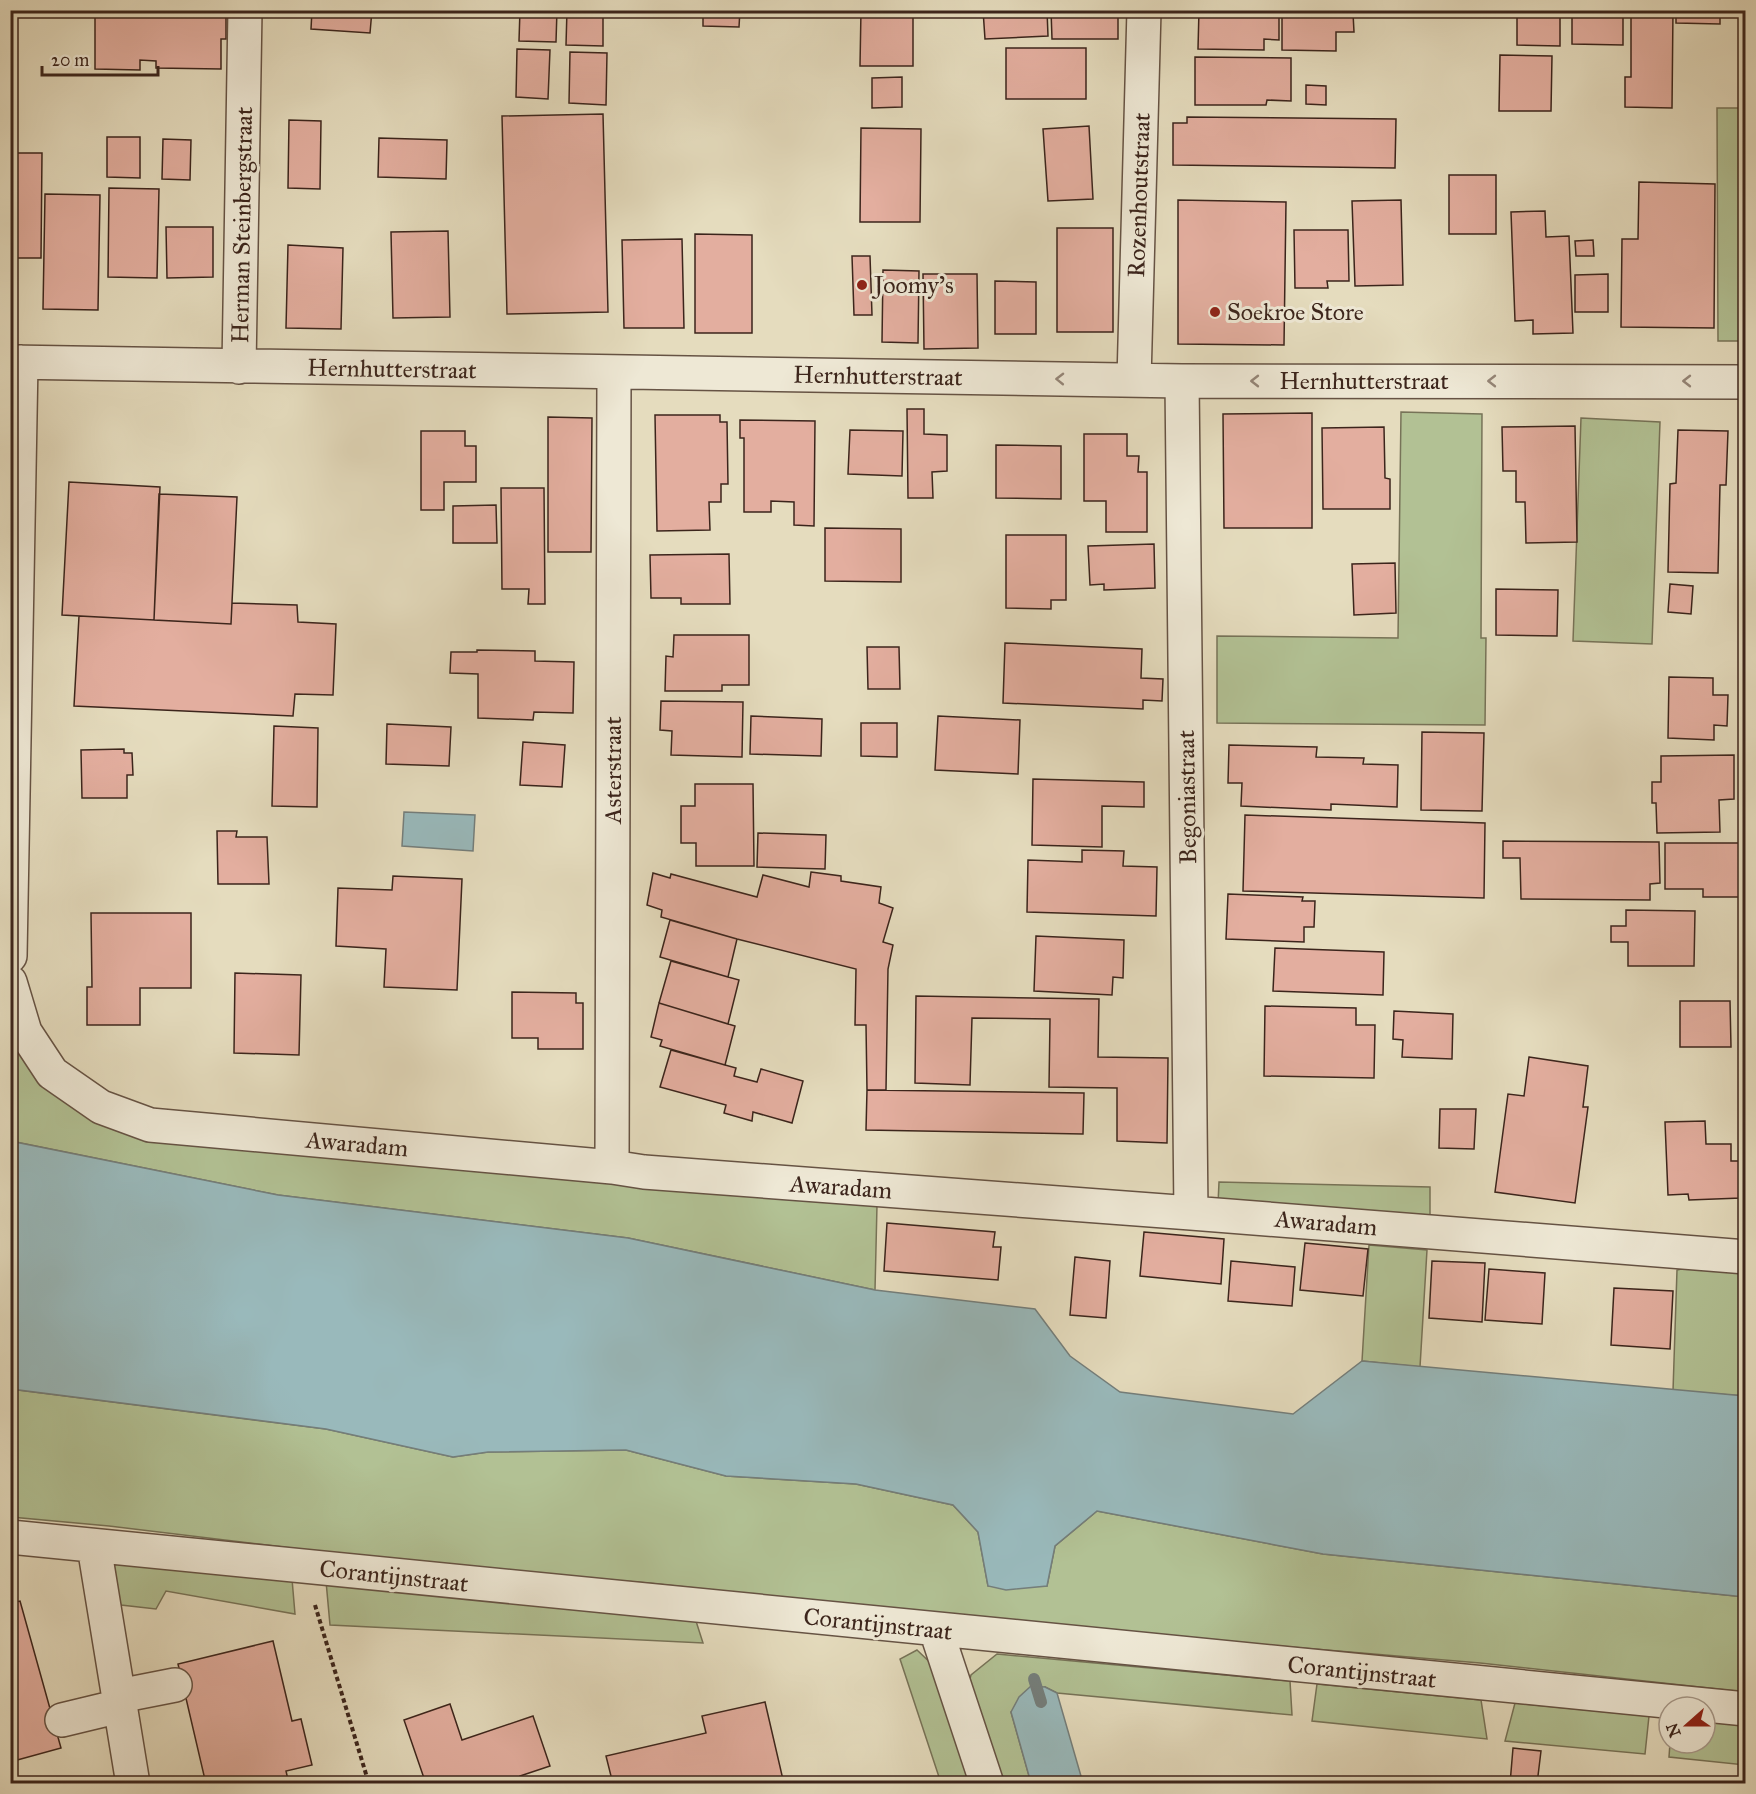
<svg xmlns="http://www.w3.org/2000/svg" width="1756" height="1794" viewBox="0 0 1756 1794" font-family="'IM FELL Great Primer',serif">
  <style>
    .green { fill: #b2c194; stroke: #777358; stroke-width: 1.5 }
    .water { fill: #99b9bb; stroke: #747e7b; stroke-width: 1.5 }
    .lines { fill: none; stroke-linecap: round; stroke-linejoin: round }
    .stream { stroke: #747e7b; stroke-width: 12 }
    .building { fill: #e3ae9f; stroke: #3c251c; stroke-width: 1.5 }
    .minor-casing { stroke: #665344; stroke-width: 36 }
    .path { stroke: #3c251c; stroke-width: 4; stroke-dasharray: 4.5 3; stroke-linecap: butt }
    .minor { stroke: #eee8d5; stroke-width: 33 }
    .oneway { stroke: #958678 }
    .poi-dot { fill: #8f2418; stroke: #eee8d5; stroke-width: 2 }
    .labels { text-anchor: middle; stroke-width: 6; stroke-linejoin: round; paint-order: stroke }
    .street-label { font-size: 24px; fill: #3c251c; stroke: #eee8d5 }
    .poi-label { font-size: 24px; fill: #3c251c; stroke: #eee8d5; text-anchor: start }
  </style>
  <rect width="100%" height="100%" fill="#e5dcbe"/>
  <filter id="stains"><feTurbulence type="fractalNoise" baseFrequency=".00333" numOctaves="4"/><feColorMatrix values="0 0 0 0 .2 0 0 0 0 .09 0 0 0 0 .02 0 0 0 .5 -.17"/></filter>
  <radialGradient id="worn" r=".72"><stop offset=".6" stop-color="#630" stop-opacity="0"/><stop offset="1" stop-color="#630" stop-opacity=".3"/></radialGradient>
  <!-- green -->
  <path class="green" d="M1717,108H1745V341H1718Z
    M1401,412L1482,414L1481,638H1486L1485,725L1217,723V636L1398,638Z
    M1581,418L1660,422L1652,644L1573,641Z
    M10,1020L85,1109L877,1205L875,1290L628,1238L278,1195L11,1141Z
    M1219,1182L1430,1187V1215L1218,1204Z
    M1369,1245L1427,1250L1420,1367L1362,1361Z
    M1686,1268L1745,1272V1396L1673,1391L1677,1270Z
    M10,1389L326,1429L453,1457L488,1452L626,1450L726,1476L856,1484L953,1505L978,1532L988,1586H1047L1055,1546L1097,1511L1323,1554L1745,1597V1692L1480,1663L1124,1633L648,1583L442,1566L109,1526L11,1517Z
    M100,1556L292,1579L295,1614L166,1591L156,1609L121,1605Z
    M326,1581L695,1618L703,1643L330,1625Z
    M917,1650L939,1671L976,1783H941L900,1659Z
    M997,1654L1290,1681L1292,1715L1057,1693L1045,1687L1011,1712L1031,1783H995L969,1682L971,1675Z
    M1317,1684L1481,1700L1487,1739L1312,1721Z
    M1515,1703L1649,1716L1645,1754L1505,1741Z
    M1705,1718L1745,1722V1765L1669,1757L1670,1743H1705Z"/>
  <!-- water -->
  <path class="water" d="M404,812L475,815L473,851L402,846Z
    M10,1141L278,1195L628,1238L875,1290L1035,1309L1070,1356L1120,1392L1293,1414L1362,1361L1745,1396V1597L1323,1554L1097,1511L1055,1546L1047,1586L1006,1590L988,1586L978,1532L953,1505L856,1484L726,1476L626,1450L488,1452L453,1457L326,1429L11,1389Z
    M1031,1686L1045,1687L1057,1693L1083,1783H1031L1011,1712L1019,1697Z"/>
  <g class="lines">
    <!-- stream -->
    <path class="stream" d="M1034,1679L1041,1702"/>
  </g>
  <!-- building -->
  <path class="building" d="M95,10H226V39H221V69L156,68V61L140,60V70L95,69Z
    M312,10H372L370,33L311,29Z
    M520,10H557L556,42L519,41Z
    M567,10H603V46L566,45Z
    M703,10H740L739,27L703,26Z
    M861,10H913V66H860Z
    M983,10H1047L1048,36L985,39Z
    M1051,10H1118V39H1052Z
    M1199,10H1279V40L1264,39V50L1198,49Z
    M1282,10H1336V12L1353,13L1354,32H1336V51L1282,50Z
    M1517,10H1569V16H1560V46L1517,45Z
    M1572,10H1623V45L1572,44Z
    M1631,10H1673L1672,108L1625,107V77H1631Z
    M1676,10H1720V24L1676,23Z
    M1006,48H1086V99H1006Z
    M517,49L550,50L548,99L516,97Z
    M570,52L607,53L606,105L569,103Z
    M1500,55L1552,56L1551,111H1499Z
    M1195,57L1291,58V101L1267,100L1266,105H1195Z
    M902,77V107L872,108V78Z
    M1306,85L1326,86V105L1306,104Z
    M603,114L608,312L507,314L502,116Z
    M1187,117L1396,119L1395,168L1173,165V123H1187Z
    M289,120L321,121L320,189L288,188Z
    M1089,126L1093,199L1048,201L1043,129Z
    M861,128L921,129L920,222H860Z
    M107,137H140V178L107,177Z
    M379,138L447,140L446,179L378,177Z
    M163,139L191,140L190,180L162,179Z
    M10,153H42L41,258H10Z
    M1449,175H1496V234H1449Z
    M1639,182L1715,184L1714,328L1621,327L1622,239H1638Z
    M109,188L159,189L157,278L108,277Z
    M45,194L100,195L98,310L43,309Z
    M1178,200L1286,202L1284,345L1178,344Z
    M1401,200L1403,285L1355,286L1352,201Z
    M1545,211L1546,237L1569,236L1573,333L1533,334V320L1515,321L1511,212Z
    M166,227H213V277L167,278Z
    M1057,228H1113V332H1057Z
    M1294,230H1348L1349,281H1327L1328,288H1295Z
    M448,231L450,317L393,318L391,232Z
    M695,234L752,235V333H695Z
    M682,239L684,328H624L622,240Z
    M1593,240L1594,256H1576L1575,241Z
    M288,245L343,248L341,329L286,328Z
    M852,256H870L872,315H854Z
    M883,270L919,271L918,343L882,342Z
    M923,274H977L978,348L924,349Z
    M1608,274V312H1575V275Z
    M995,281L1036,282V334H995Z
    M907,409H924V434L947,435V471L932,472L933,498H908Z
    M1312,413V528H1224L1223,414Z
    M655,415H720V422H727L728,484H721V502H709L710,530L657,531Z
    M548,417L592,418L591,552H548Z
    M740,420L815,421L814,526L794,525V502L771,501V512H744V438H740Z
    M1575,426L1577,542L1526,543L1525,502H1516V471H1503L1502,427Z
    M1384,427L1385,478L1390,479V509H1323L1322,428Z
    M850,430L903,431L902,476L848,474Z
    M1678,430L1728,431L1726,485H1720L1718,573L1668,572L1670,484L1676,483Z
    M421,431H465V446H476V482H444V510H421Z
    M1084,434H1127V456H1139L1138,472H1147V532H1106V501H1084Z
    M996,445L1061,446V499L996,498Z
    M69,482L160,487L154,620L62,615Z
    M501,488H544L545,604H528L529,589H502Z
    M159,494L237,497L231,624L154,620Z
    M496,505L497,543H453V506Z
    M825,528L901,529V582L825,581Z
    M1006,535H1066V600H1051V609L1006,608Z
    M1154,544L1155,588L1104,590V584L1090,585L1088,546Z
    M729,554L730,604H681V598H651L650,555Z
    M1395,563L1396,613L1354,615L1352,564Z
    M1670,584L1693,586L1691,614L1668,612Z
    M1496,589L1558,590L1557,636L1496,635Z
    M232,603L297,605L298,622L336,624L333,695L295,694L293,716L74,706L79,616L231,624Z
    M674,635H749V685H722V691H665L666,656L673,657Z
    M1005,643L1142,649L1141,678L1163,679L1162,701L1143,700V709L1003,703Z
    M867,647H899L900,689H868Z
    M477,650L535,651V661L574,662L573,713L534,712L533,720L478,718V674L450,673L451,652H477Z
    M1669,677L1713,678V695H1728L1727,726L1714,725V740L1668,738Z
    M661,701L743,702L742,757L671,755L672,731L660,730Z
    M751,716L822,719L821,756L750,754Z
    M938,716L1020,720L1018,774L935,770Z
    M861,723H897V757L861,756Z
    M387,724L451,727L449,766L386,764Z
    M274,726L318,728L317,807L272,806Z
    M1422,732L1484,733L1482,811L1421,810Z
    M523,742L565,745L562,787L520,785Z
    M1229,745L1317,747L1316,757L1364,758L1363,764L1398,765L1397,807L1331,804V810L1241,806L1242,783H1228Z
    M124,749V753H132L133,775H127V798H82L81,750Z
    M1734,755V799L1719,800L1720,832L1657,833L1656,803H1652V782H1661V756Z
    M1033,779L1144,782V807L1102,806V847L1032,845Z
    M695,784H753L754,866H696V843H681V806H695Z
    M1245,815L1485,823L1484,898L1243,891Z
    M217,831H237L236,837H267L269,884H218Z
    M758,833L826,835L825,869L757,867Z
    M1503,841L1659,842L1660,883L1650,884V900L1521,899L1520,858H1503Z
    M1665,843H1740V863H1746V897H1703V889H1665Z
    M1082,850L1124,851L1123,866L1157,867L1156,916L1027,912L1028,860L1082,862Z
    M811,872L841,876V881L881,887L879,903L893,908L883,942L893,945L888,969L886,1090H867L866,1025H855L856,969L737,939L661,917L662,910L647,905L653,873L670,878L671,874L757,897L763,875L809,887Z
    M393,876L462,879L457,990L384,987L386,949L336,946L338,888L392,890Z
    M1228,894L1303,897L1302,901H1315L1314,927H1304V942L1226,939Z
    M1626,910L1695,911L1694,966H1628V942H1611V926H1626Z
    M91,913H191V988H140V1025H87V987H92Z
    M670,920L737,939L728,977L660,957Z
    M1036,936L1124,940L1123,978L1113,977L1112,995L1034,991Z
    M1275,948L1384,952L1383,995L1273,991Z
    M671,961L739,980L728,1024L659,1003Z
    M235,973L301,975L299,1055L234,1053Z
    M512,992L576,993V1003H583V1049H538V1038H512Z
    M916,996L1099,999L1098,1057L1168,1058L1167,1143L1117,1141V1088L1049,1087L1050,1019L972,1018L970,1085L915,1083Z
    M1680,1001H1730L1731,1047H1680Z
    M659,1003L735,1026L725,1065L660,1046L662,1040L651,1037Z
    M1265,1006L1356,1008V1025H1375L1374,1078L1264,1076Z
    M1394,1011L1453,1014L1452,1059L1402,1057L1403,1040L1393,1039Z
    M671,1050L736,1068L734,1076L757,1082L761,1069L803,1081L792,1123L753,1112L752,1121L724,1113L726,1105L660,1087Z
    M1529,1057L1588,1066L1583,1107H1588L1575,1203L1495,1192L1508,1094L1524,1096Z
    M867,1090L1084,1093L1083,1134L866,1130Z
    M1440,1109H1476L1474,1149L1439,1148Z
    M1705,1121L1706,1144H1731V1161H1740L1741,1198L1689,1200L1688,1194L1668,1195L1665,1122Z
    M887,1223L995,1232L993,1247H1001L998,1280L884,1271Z
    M1144,1232L1224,1239L1221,1284L1140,1276Z
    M1305,1243L1368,1249L1363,1296L1300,1290Z
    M1075,1257L1110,1261L1106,1318L1070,1315Z
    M1231,1261L1295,1267L1292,1306L1228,1301Z
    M1432,1261L1485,1263L1482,1322L1429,1318Z
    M1489,1269L1545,1273L1542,1324L1485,1320Z
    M1614,1288L1673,1291L1670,1349L1611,1345Z
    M20,1601L61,1748L10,1762V1603Z
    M273,1641L292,1721L301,1719L312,1765L286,1771L289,1784H206L178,1664Z
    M765,1702L784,1784H613L606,1756L706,1733L702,1716Z
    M450,1704L462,1740L533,1716L550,1766L520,1776L522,1784H426L404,1720Z
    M1513,1748L1541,1751L1537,1784H1510Z"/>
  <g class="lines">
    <!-- minor casing -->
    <g class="minor-casing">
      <path id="minor" d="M10,362L1182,381L1746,382
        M239,367L245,10
        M1134,380L1144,10
        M1182,381L1191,1213
        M10,956L21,362
        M10,982L25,1032L52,1073L101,1107L150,1125L612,1167L644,1172L1191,1213L1746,1257
        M612,1167L614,372
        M10,1537L1746,1709
        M94,1546L133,1784
        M936,1630L987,1784
        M119,1696L175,1685
        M62,1720L120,1706"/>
    </g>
    <!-- path -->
    <path class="path" d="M315,1605L369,1784"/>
    <!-- minor -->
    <use href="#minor" class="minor"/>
  </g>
  <!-- one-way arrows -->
  <defs><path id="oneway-chevron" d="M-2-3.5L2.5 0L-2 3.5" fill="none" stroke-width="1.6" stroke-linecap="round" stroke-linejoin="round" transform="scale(1.5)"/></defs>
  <g class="oneway">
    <use href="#oneway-chevron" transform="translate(1060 379) rotate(-179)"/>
    <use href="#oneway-chevron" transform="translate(1255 381) rotate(-180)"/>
    <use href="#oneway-chevron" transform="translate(1492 381) rotate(-180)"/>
    <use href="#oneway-chevron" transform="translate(1687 381) rotate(-180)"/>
  </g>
  <!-- markers -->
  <g class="poi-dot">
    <circle cx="862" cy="285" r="6"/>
    <circle cx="1215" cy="312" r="6"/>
  </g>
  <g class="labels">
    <!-- street labels -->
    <g class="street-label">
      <text transform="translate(1139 195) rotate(-88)" y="8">Rozenhoutstraat</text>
      <text transform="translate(242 225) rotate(-89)" y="8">Herman Steinbergstraat</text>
      <text transform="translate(392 369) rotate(1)" y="8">Hernhutterstraat</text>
      <text transform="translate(878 376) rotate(1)" y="8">Hernhutterstraat</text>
      <text x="1364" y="389">Hernhutterstraat</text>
      <text transform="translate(613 770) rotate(-90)" y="8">Asterstraat</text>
      <text transform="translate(1187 797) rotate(-91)" y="8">Begoniastraat</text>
      <text transform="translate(357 1144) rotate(5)" y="8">Awaradam</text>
      <text transform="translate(841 1187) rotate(4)" y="8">Awaradam</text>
      <text transform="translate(1326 1223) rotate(5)" y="8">Awaradam</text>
      <text transform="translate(394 1576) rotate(6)" y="8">Corantijnstraat</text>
      <text transform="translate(878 1624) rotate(6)" y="8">Corantijnstraat</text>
      <text transform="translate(1362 1672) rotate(6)" y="8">Corantijnstraat</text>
    </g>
    <!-- poi labels -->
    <g class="poi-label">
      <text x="874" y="293">Joomy's</text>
      <text x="1227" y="320">Soekroe Store</text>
    </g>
  </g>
  <!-- margin -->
  <rect width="1756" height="1794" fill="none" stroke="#e5dcbe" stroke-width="36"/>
  <rect x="12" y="12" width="1732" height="1770" fill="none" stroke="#3c251c" stroke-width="3"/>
  <rect x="18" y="18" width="1720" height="1758" fill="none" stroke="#3c251c" stroke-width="1.5"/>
  <!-- north arrow -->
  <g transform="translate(1687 1725) rotate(249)"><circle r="28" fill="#eee8d5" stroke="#a79a8b" stroke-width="1.5"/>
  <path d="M0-4.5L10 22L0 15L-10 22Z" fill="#8f2418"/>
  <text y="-9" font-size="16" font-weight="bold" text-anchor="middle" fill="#3c251c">N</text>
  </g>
  <!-- scale -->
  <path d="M42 66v9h116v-9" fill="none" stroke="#3c251c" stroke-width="3"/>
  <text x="51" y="66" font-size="18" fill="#3c251c" stroke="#eee8d5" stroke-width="4.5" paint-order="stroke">20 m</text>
  <rect width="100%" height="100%" filter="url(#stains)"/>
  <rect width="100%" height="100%" fill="url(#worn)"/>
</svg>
